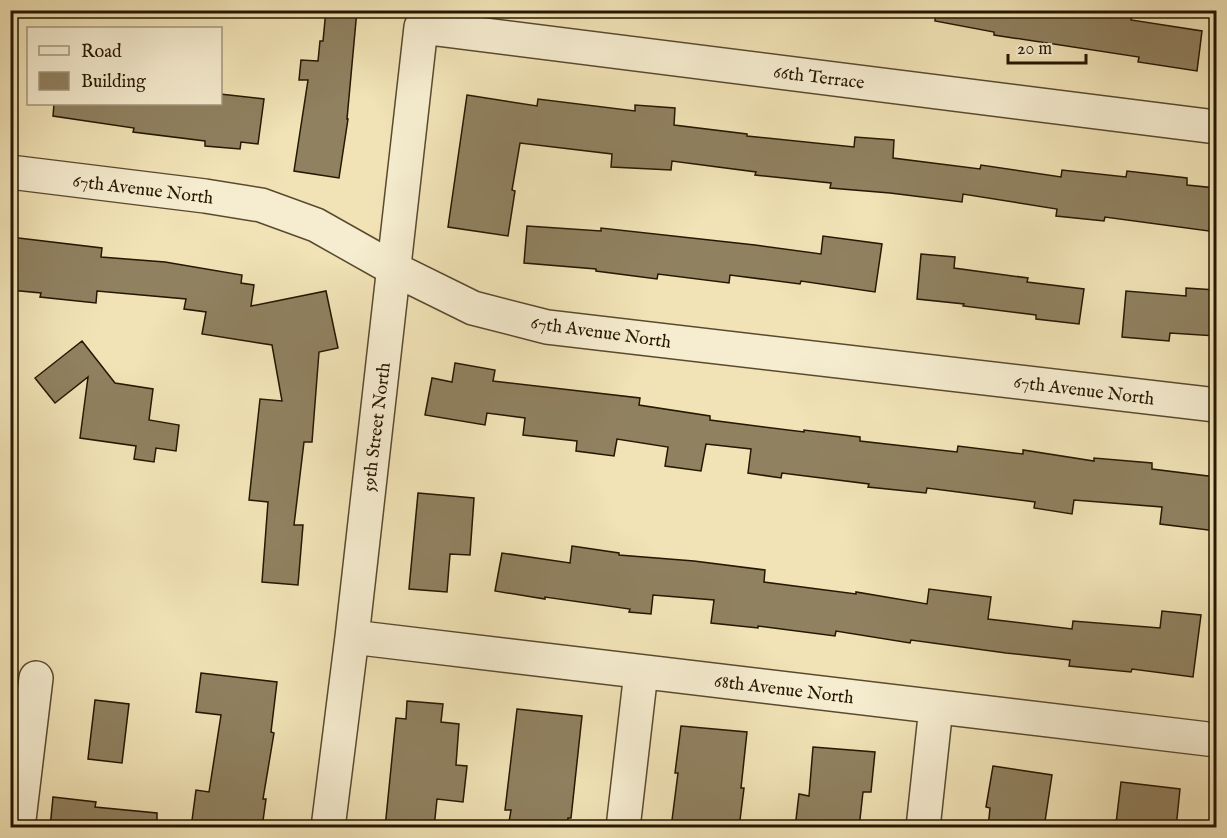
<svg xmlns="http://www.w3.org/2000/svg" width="1227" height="838" viewBox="0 0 1227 838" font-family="'IM FELL English',serif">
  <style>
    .building { fill: #908160; stroke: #261702; stroke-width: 1.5 }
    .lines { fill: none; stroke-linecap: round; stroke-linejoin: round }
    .minor-casing { stroke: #594a2f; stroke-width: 36 }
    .minor { stroke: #f6edd0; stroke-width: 33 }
    .labels { text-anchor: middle; stroke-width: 4.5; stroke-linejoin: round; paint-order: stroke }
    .street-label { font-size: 18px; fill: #261702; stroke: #f6edd0 }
  </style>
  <rect width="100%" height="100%" fill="#f1e3b6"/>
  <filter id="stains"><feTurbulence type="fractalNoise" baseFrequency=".00333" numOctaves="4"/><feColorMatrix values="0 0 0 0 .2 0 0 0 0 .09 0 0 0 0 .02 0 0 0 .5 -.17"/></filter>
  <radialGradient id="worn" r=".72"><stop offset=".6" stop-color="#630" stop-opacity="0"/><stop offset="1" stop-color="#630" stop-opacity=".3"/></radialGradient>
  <!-- building -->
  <path class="building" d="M326,10H357L347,119H348L339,178L294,171L308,80H299L301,60L318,61L320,41H323Z
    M936,10H1095L1132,16L1131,20L1202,31L1197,71L1138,62L1139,57L994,35V32L935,21Z
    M220,94L264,99L258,144L241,142L240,149L205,146V141L133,132L134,128L53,116L54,104H220Z
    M467,95L537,106L538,99L635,111V105L675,108L674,125L747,134V136L854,147L855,137L894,140L893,158L980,169L981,165L1061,177L1062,170L1126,177L1127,171L1187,178V185L1216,188V232L1105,217L1104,221L1056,216L1057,209L963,194L962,202L890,193L830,188L831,183L755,175L756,172L672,161L671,170L611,167L612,154L520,143L512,190L515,191L508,236L448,227Z
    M527,226L601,231V228L755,245L821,254L823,236L882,244L875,292L801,281L800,284L730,275L729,283L658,274L657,279L596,271V269L524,263Z
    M10,237L102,248L101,257L165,262L242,275L241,283L254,285L251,306L326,291L338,348L319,352L312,442H304L294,525H303L298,585L262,582L268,502L249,500L260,399L282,401L272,345L202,334L206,312L184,309L186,299L97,291L96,303L40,297L41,293L10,290Z
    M921,254L955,257L954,268L1028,278L1027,282L1084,289L1079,324L1036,319V315L963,306L964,304L917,299Z
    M1186,288L1216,290V336L1170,333L1169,341L1122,337L1126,291L1186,296Z
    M82,341L115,383L153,389L149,420L179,425L176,451L156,448L154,462L134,459L136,446L80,438L88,377L55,403L35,378Z
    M455,363L495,370L493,381L640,398L639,405L710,416V420L804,432V430L860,437V441L957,452L958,446L1023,454V450L1094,461V458L1152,463V469L1216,477V531L1160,524L1162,507L1074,500L1072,514L1034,508L1035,502L927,488L926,493L868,487L869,484L782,473L781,478L748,473L751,449L706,444L701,471L665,466L668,447L617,439L614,456L576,451L577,441L523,435L525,418L487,413L485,425L425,415L432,378L452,382Z
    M418,493L474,498L470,555L450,554L447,592L409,589Z
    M572,546L619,553V555L694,561L765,570L764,582L856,594V592L927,604L929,589L991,597L988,619L1072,629L1073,621L1160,628L1162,611L1201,615L1193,677L1132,669L1131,672L1069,666L1070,660L1006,653L911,640L910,643L836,631L835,636L758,626V628L711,623L714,600L653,595L651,614L629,612L630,609L545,597V599L495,591L502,553L570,563Z
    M201,673L277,682L271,732L274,733L263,799H266L262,828H191L196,790L209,792L221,715L196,712Z
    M95,700L129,704L122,763L88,759Z
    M407,701L443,704L441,722L459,724L456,765L467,766L463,802L437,799L434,828H385L396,718L406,719Z
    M517,709L582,716L571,818H568L567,828H508L511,810H505Z
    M681,726L747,732L741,788H744L739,828H671L678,773H675Z
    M813,747L875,752L871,792H863L859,828H795L799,794L809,796Z
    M993,766L1052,775L1044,828H988L990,808L986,807Z
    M1121,782L1180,789L1176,828H1152L1116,823Z
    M53,797L96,802L95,807L157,813V828H50Z"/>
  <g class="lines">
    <!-- minor casing -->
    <g class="minor-casing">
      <path id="minor" d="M10,172L205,196L261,205L316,225L394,269L473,308L547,327L1216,405
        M352,637L1216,740
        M18,828L36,678
        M328,828L352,637L421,27L1216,127
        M623,828L641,672
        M923,828L936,707"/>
    </g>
    <!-- minor -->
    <use href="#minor" class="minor"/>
  </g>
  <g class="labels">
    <!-- street labels -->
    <g class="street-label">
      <text transform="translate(819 77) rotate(7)" y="6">66th Terrace</text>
      <text transform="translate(143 189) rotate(7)" y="6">67th Avenue North</text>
      <text transform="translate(601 332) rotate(8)" y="6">67th Avenue North</text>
      <text transform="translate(1084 390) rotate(7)" y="6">67th Avenue North</text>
      <text transform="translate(376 427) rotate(-83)" y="6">59th Street North</text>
      <text transform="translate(784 689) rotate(7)" y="6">68th Avenue North</text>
    </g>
  </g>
  <!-- margin -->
  <rect width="1227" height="838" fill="none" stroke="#f1e3b6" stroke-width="36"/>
  <rect x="12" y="12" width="1203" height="814" fill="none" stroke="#261702" stroke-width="3"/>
  <rect x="18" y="18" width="1191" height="802" fill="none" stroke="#261702" stroke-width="1.5"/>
  <!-- legend -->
  <rect x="27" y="27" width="195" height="78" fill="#f6edd0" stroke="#a3977e" stroke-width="1.5"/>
  <rect x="39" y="46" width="30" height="9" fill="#f6edd0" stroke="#a3977e" stroke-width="1.5"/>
  <text x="81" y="57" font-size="18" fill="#261702">Road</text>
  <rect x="39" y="72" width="30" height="18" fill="#908160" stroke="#a3977e" stroke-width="1.5"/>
  <text x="81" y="87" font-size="18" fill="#261702">Building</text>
  <!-- scale -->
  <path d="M1008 54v9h78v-9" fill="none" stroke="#261702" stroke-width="3"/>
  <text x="1017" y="54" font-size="18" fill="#261702" stroke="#f6edd0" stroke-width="4.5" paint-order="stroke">20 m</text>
  <rect width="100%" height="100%" filter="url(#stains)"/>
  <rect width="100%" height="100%" fill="url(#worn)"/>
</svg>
